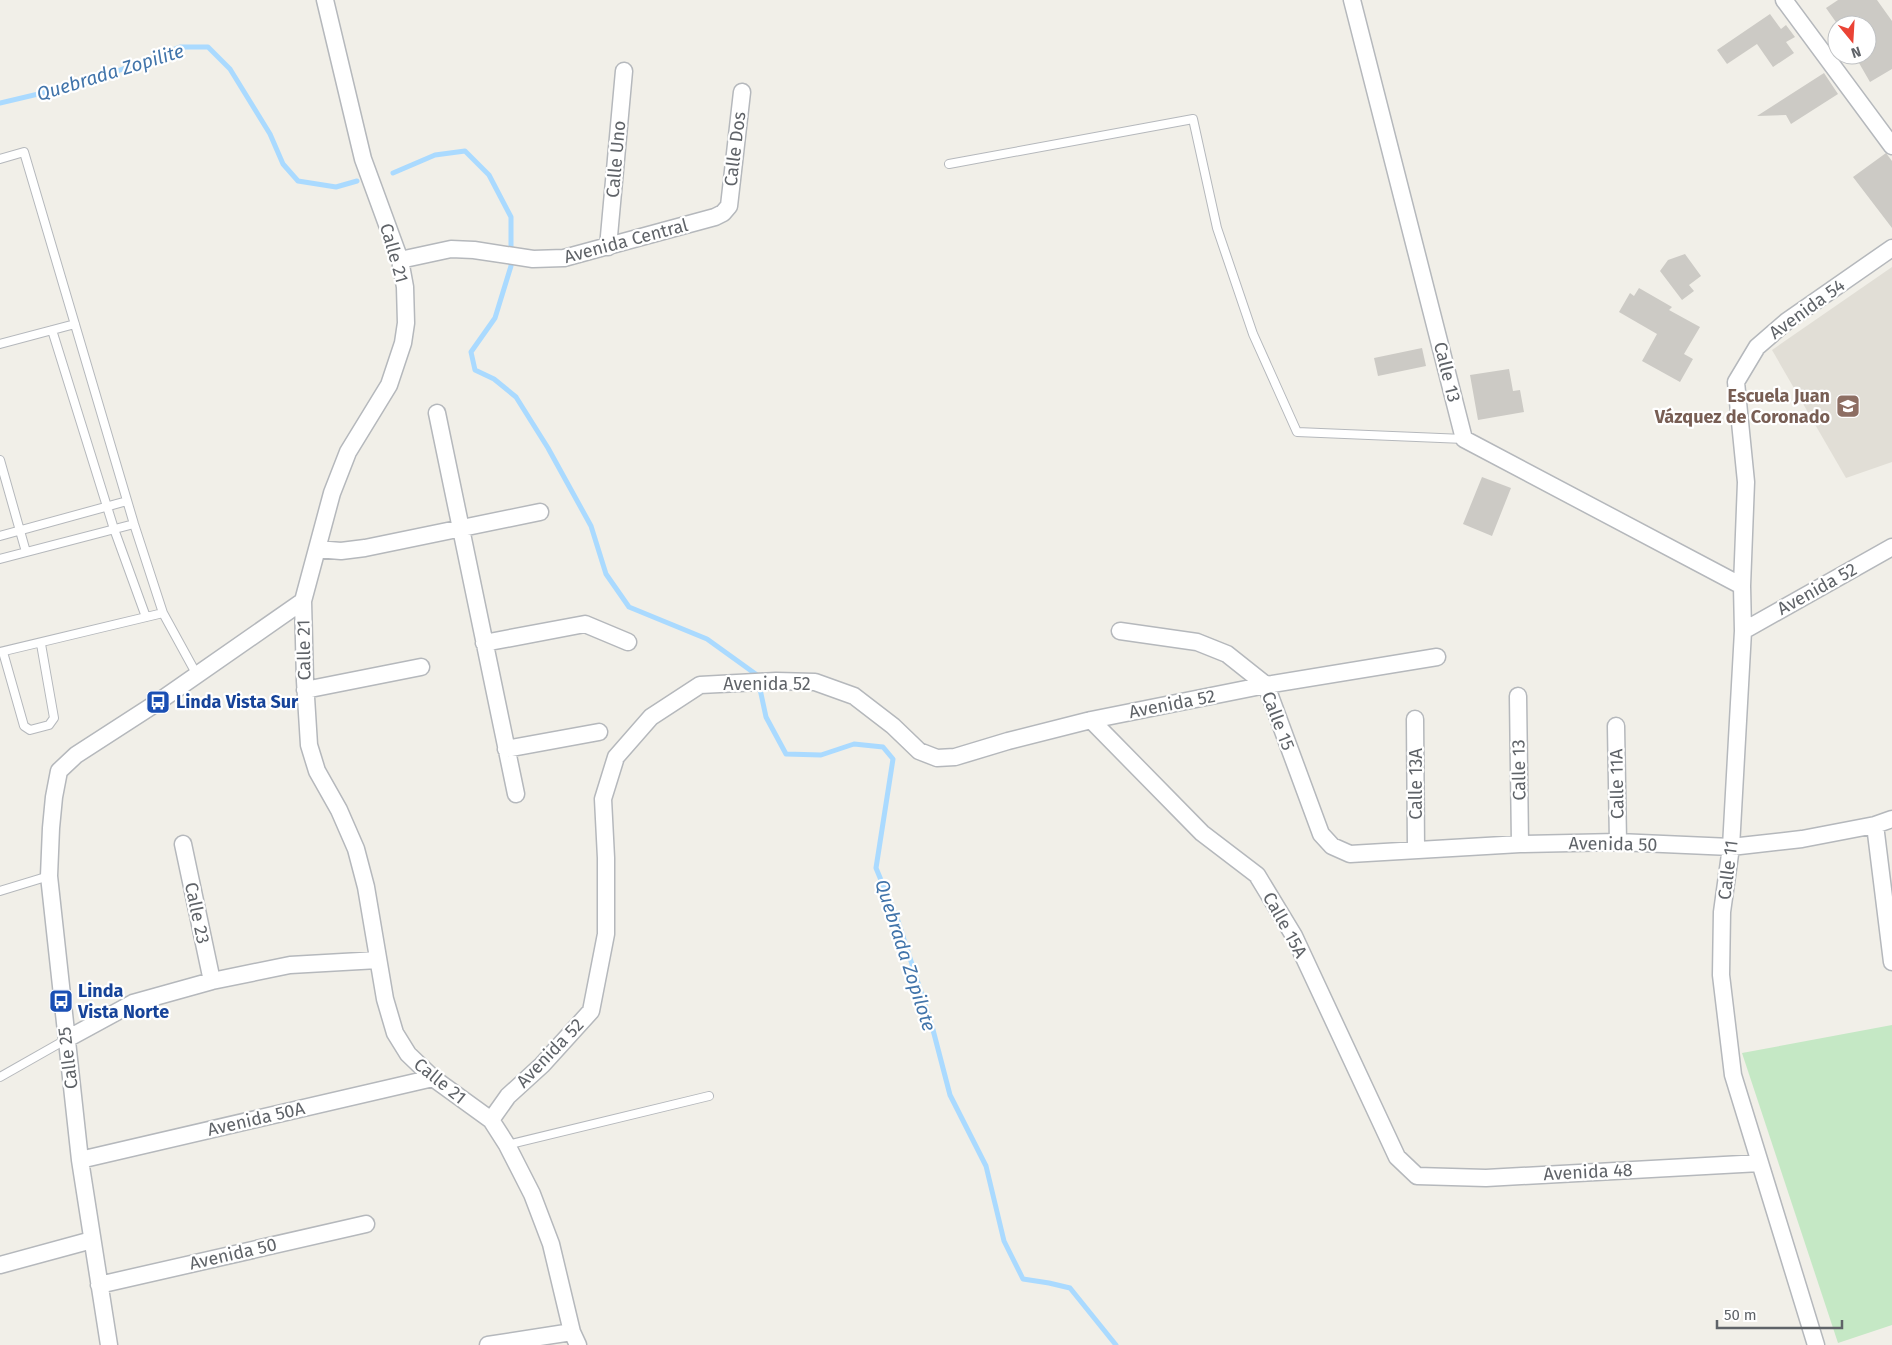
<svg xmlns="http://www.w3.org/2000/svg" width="1892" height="1345" viewBox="0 0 1892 1345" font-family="'Fira Sans',sans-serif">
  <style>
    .education { fill: #e1ded6 }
    .green { fill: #c5e8c5 }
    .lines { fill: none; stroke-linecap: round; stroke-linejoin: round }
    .stream { stroke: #aadaff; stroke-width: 5 }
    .building { fill: #cccac5 }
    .service-casing { stroke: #b5b8bc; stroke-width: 10 }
    .minor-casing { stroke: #b5b8bc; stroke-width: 19 }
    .service { stroke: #fff; stroke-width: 8 }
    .minor { stroke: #fff; stroke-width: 16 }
    .labels { text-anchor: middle; stroke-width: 4.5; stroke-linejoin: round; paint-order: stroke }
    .street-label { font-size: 18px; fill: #5f6368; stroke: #fff }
    .education-label { font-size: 18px; font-weight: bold; fill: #785e54; stroke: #fff; text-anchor: end }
    .transit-label { font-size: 18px; font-weight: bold; fill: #164399; stroke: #fff; text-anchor: start }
    .water-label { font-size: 19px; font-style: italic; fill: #4174aa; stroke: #fff }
  </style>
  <rect width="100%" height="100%" fill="#f1efe8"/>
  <!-- education -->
  <path class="education" d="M1892,267V462L1846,478L1772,350Z"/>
  <!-- green -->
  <path class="green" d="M1892,1025V1325L1838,1343L1742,1053Z"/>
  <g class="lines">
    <!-- stream -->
    <path class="stream" d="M0,103L89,82L180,47H208L230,69L270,134L283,164L298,181L336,187L357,181
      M393,173L435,155L465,151L489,175L511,217V266L495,318L471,352L475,370L494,379L516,397L548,448L591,526L606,574L629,607L707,639L757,675L766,717L786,754L821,755L854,744L883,747L893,759L876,868L898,921L932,1026L950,1095L986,1166L1004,1241L1023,1279L1049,1283L1070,1288L1116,1345"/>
  </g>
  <!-- building -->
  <path class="building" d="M1838,0H1877L1892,21V69L1870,82L1859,63L1867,58V25H1838L1826,8Z
    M1770,14L1781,29L1786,25L1795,37L1786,42L1794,53L1773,67L1757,44L1727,64L1717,50Z
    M1824,73L1838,94L1791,124L1786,115L1757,116Z
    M1886,153L1892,161V228L1853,177Z
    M1685,254L1701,276L1689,285L1694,291L1682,300L1660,271L1668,260Z
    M1639,288L1672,307L1669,310L1700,327L1684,354L1693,359L1680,382L1642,361L1657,334L1619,312L1630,293L1634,296Z
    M1422,348L1426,366L1378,376L1374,358Z
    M1509,369L1513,391L1520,390L1524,412L1478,420L1470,375Z
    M1482,477L1511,488L1492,536L1463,524Z"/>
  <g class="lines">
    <!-- service casing -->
    <g class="service-casing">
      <path id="service" d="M0,159L24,152L134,524L163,613L197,675
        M949,164L1193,119L1217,228L1253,334L1297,432L1464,439
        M52,330L114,529L146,617
        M0,344L75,324
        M0,460L26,552
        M0,536L127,501
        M0,559L134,524
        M0,652L163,613
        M3,652L24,726L30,730L49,725L54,718L41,644
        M0,891L49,876
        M0,1077L67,1039
        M507,1145L709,1096"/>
    </g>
    <!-- minor casing -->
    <g class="minor-casing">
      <path id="minor" d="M325,0L363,159L400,260L405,287L406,323L403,343L389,385L348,452L332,493L303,601L305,681L309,745L317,771L339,810L356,849L366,887L385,999L395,1033L408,1054L433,1078L491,1120L507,1145L532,1194L551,1244L572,1332L578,1345
        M1352,0L1464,439L1742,586
        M1784,0L1892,146
        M608,247L624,71
        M400,260L451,249L474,250L533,259L564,258L715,217L723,213L729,206L742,92
        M437,413L516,794
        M317,549L341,551L365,548L540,512
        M1120,631L1197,642L1227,654L1266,685L1321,834L1332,846L1350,854L1520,844L1618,842L1731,847L1802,839L1875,825L1892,819
        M1743,631L1892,547
        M484,643L585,624L628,642
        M305,690L421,667
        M1518,696L1520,844
        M1415,719L1416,849
        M1091,720L1202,833L1257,875L1294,936L1397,1157L1417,1176L1486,1178L1760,1163
        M1616,726L1618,842
        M506,749L599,732
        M1875,825L1892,962
        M183,844L212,981
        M67,1039L133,1003L212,981L290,965L378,960
        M491,1120L508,1096L542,1065L591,1011L606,934V858L603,799L616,757L651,717L700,685L776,681L815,682L854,696L893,726L919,751L937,758L955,757L1008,741L1091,720L1266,685L1437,657
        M80,1160L433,1078
        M0,1265L92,1240
        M99,1285L366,1224
        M109,1345L80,1160L49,876L51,828L54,797L59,771L76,755L158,702L303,601
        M488,1345L572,1332
        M1816,1345L1733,1075L1721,975L1722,912L1731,847L1743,631L1742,586L1746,482L1736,382L1757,347L1787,321L1892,248"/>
    </g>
    <!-- service -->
    <use href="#service" class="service"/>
    <!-- minor -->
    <use href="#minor" class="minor"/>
  </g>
  <!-- icons -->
  <defs>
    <g id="school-square" transform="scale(1.25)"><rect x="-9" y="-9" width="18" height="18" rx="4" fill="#8d6e63" stroke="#fff"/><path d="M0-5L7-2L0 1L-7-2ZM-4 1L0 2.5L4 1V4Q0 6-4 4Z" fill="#fff"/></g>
    <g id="bus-square" transform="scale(1.25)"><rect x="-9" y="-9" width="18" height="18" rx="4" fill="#1a4fb4" stroke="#fff"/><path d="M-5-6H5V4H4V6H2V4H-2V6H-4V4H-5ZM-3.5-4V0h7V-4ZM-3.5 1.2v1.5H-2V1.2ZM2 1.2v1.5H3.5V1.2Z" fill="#fff"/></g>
  </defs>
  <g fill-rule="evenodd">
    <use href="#school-square" x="1848" y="406"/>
    <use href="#bus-square" x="158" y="702"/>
    <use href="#bus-square" x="61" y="1001"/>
  </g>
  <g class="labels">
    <!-- street labels -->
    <g class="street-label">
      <text transform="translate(735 149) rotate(-83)" y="6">Calle Dos</text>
      <text transform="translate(616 159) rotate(-85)" y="6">Calle Uno</text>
      <text transform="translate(626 241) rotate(-15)" y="6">Avenida Central</text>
      <text transform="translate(394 253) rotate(74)" y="6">Calle 21</text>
      <text transform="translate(1807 309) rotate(-36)" y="6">Avenida 54</text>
      <text transform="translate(1447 372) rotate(76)" y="6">Calle 13</text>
      <text transform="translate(1817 589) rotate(-29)" y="6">Avenida 52</text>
      <text transform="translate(304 650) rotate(-91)" y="6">Calle 21</text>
      <text x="767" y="690">Avenida 52</text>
      <text transform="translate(1172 704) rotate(-11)" y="6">Avenida 52</text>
      <text transform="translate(1278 721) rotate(69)" y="6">Calle 15</text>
      <text transform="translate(1519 770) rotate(-91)" y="6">Calle 13</text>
      <text transform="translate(1416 784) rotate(-90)" y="6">Calle 13A</text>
      <text transform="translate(1617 784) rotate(-91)" y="6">Calle 11A</text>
      <text transform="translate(1613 844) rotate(1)" y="6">Avenida 50</text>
      <text transform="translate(1728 870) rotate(-83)" y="6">Calle 11</text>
      <text transform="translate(197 913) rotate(78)" y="6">Calle 23</text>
      <text transform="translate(1285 925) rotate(61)" y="6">Calle 15A</text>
      <text transform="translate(550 1053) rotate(-46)" y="6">Avenida 52</text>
      <text transform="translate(68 1058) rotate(-97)" y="6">Calle 25</text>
      <text transform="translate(440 1081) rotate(39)" y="6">Calle 21</text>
      <text transform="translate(256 1119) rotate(-13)" y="6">Avenida 50A</text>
      <text transform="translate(1588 1172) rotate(-3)" y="6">Avenida 48</text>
      <text transform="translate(233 1254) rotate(-13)" y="6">Avenida 50</text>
    </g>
    <!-- education labels -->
    <g class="education-label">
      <text x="1830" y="402">Escuela Juan<tspan x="1830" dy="21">Vázquez de Coronado</tspan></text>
    </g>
    <!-- transit labels -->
    <g class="transit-label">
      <text x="176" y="708">Linda Vista Sur</text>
      <text x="78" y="997">Linda<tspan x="78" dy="21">Vista Norte</tspan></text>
    </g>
    <!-- water labels -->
    <g class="water-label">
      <text transform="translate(110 72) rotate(-17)" y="7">Quebrada Zopilite</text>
      <text transform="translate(906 955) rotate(72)" y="7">Quebrada Zopilote</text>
    </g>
  </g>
  <!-- north arrow -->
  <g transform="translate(1852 40) rotate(162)"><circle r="24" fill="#ffffff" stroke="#bfc1c3"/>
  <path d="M0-4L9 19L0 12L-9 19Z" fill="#ea4335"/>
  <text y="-8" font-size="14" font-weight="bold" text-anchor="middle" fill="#5f6368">N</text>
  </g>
  <!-- scale -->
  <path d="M1717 1320v8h125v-8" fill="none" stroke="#5f6368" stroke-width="2.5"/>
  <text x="1724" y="1320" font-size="15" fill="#5f6368" stroke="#ffffff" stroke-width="4" paint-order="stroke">50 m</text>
</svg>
